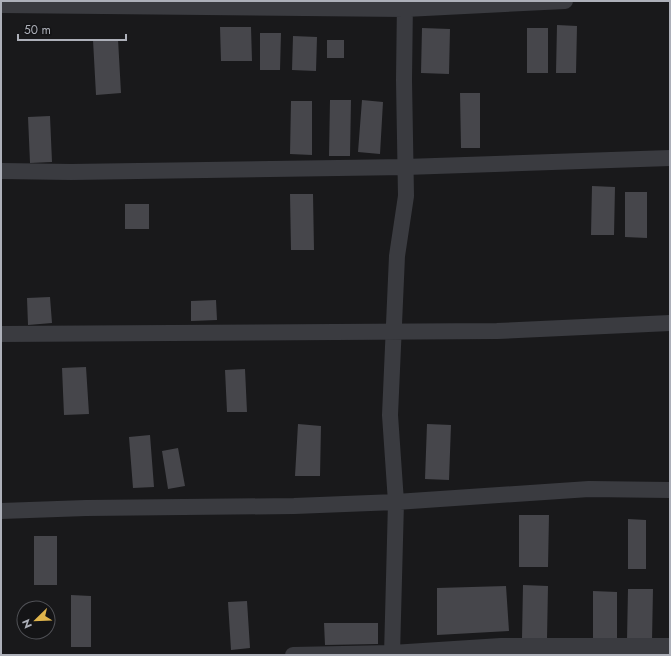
<svg xmlns="http://www.w3.org/2000/svg" width="671" height="656" viewBox="0 0 671 656" font-family="Jost,sans-serif">
  <style>
    .building { fill: #46464b }
    .lines { fill: none; stroke-linecap: round; stroke-linejoin: round }
    .minor { stroke: #3a3b40; stroke-width: 16 }
  </style>
  <rect width="100%" height="100%" fill="#19191b"/>
  <!-- building -->
  <path class="building" d="M557,25L577,26L576,73H556Z
    M220,27H251L252,61H221Z
    M422,28L450,29L449,74L421,73Z
    M527,28H548V73H527Z
    M260,33H281L280,70H260Z
    M293,36L317,37L316,71L292,70Z
    M118,39L121,93L96,95L93,40Z
    M327,40H344V58H327Z
    M460,93H480V148H461Z
    M330,100H351L350,156H329Z
    M362,100L383,102L380,154L358,152Z
    M291,101H312V155L290,154Z
    M50,116L52,162L30,163L28,117Z
    M592,186L615,187L614,235H591Z
    M625,192H647V238L625,237Z
    M290,194H313L314,250H291Z
    M125,204H149V229H125Z
    M50,297L52,323L28,325L27,298Z
    M216,300L217,320L191,321V301Z
    M86,367L89,414L64,415L62,368Z
    M245,369L247,412H227L225,370Z
    M298,424L321,426L320,476H295Z
    M427,424L451,425L449,480L425,479Z
    M150,435L154,487L133,488L129,437Z
    M178,448L185,486L168,489L162,451Z
    M519,515H549L548,567H519Z
    M628,519L646,520V569H628Z
    M34,536H57V585H34Z
    M523,585L548,586L547,639L522,638Z
    M506,586L509,631L437,635V588Z
    M628,589H653L652,641L627,640Z
    M593,591L617,592V638H593Z
    M71,595L91,596V647H71Z
    M247,601L250,648L231,650L228,602Z
    M324,623H378V644L325,645Z"/>
  <g class="lines">
    <!-- minor -->
    <path class="minor" d="M1,5L405,9L565,1
      M1,171L71,172L405,167L670,158
      M1,334L497,331L670,323
      M1,511L86,508L294,506L396,502L589,489L670,490
      M293,655L392,653L501,646H670
      M392,655L396,502L390,415L397,256L406,196L404,80L405,1"/>
  </g>
  <!-- border -->
  <rect width="671" height="656" fill="none" stroke="#adb0b9" stroke-width="4"/>
  <!-- north arrow -->
  <g transform="translate(36 620) rotate(247)"><circle r="19" fill="#141416" stroke="#515257"/>
  <path d="M0-3L7 15L0 10L-7 15Z" fill="#e0b54c"/>
  <text y="-6" font-size="11" font-weight="bold" text-anchor="middle" fill="#adb0b9">N</text>
  </g>
  <!-- scale -->
  <path d="M18 34v6h108v-6" fill="none" stroke="#adb0b9" stroke-width="2"/>
  <text x="24" y="34" font-size="12" fill="#adb0b9" stroke="#141416" stroke-width="3" paint-order="stroke">50 m</text>
</svg>
